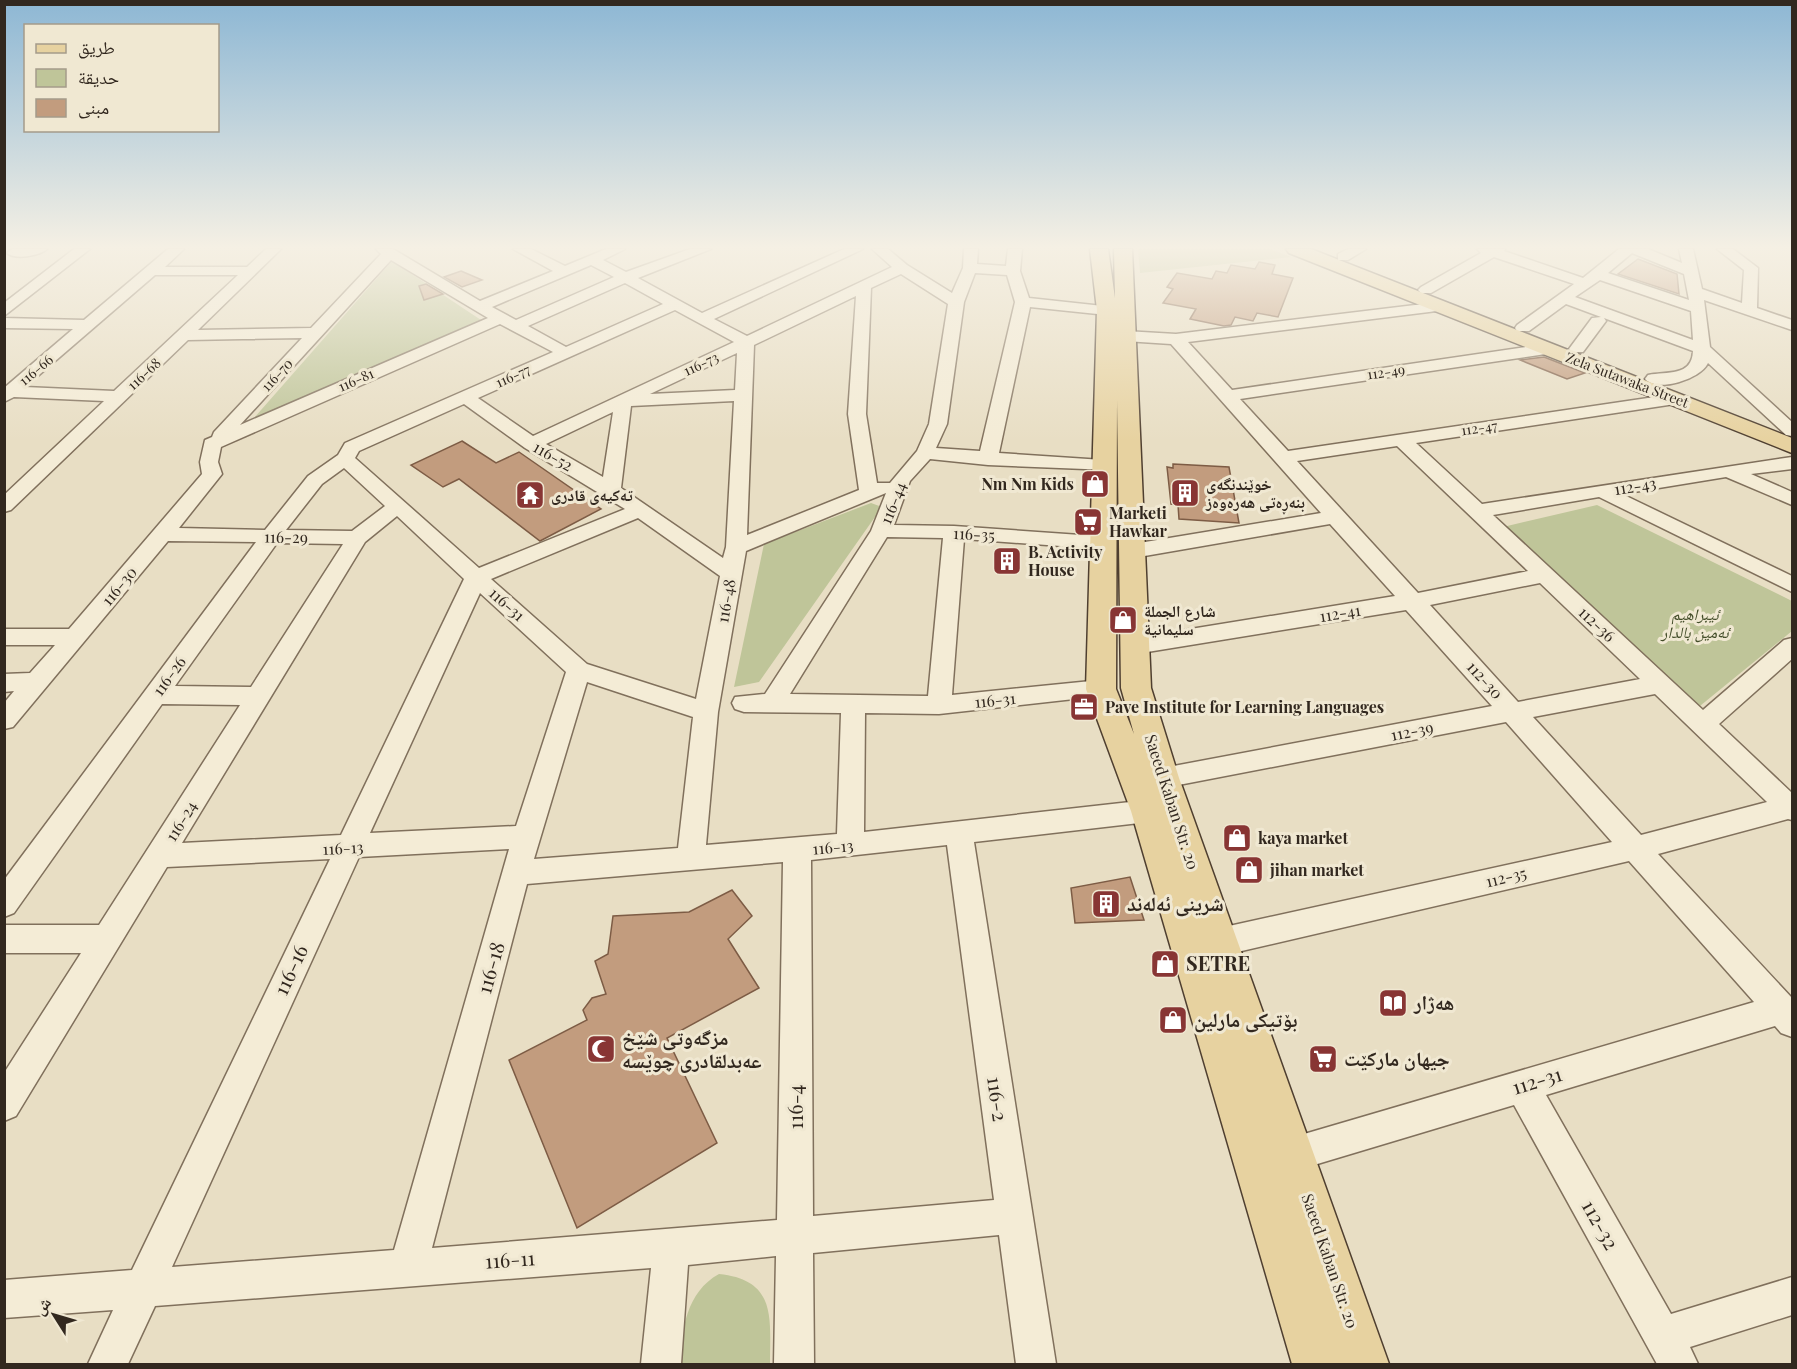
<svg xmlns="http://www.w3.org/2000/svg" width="1797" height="1369" viewBox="0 0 1797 1369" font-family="'Playfair Display','Noto Naskh Arabic',serif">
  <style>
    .green { fill: #bfc599 }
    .building { fill: #c29c7e; stroke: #7d5c45; stroke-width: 1.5 }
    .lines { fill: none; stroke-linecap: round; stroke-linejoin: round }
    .minor-casing { stroke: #80705c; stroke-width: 3 }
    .major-casing { stroke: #4f3f30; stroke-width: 3 }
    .minor { fill: #f4ecd6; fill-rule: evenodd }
    .major { fill: #e7d2a0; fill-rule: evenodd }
    .labels { text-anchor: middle; stroke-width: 6; stroke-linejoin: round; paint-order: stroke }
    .far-street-label { font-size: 14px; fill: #32281f; stroke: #f0e8d2 }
    .street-label { font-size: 16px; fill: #32281f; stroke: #f0e8d2 }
    .poi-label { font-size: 16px; font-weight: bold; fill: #32281f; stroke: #f0e8d2; text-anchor: start }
    .park-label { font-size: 16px; font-style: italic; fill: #424c28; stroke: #f0e8d2 }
    .near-poi-label { font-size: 20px; font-weight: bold; fill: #32281f; stroke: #f0e8d2; text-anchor: start }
    .near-street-label { font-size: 20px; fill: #32281f; stroke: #f0e8d2 }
  </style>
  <rect width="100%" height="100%" fill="#e8dec4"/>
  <!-- green -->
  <path class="green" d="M1138,249H1270L1291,257L1140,273Z
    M392,261L484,322L246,427Z
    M871,503L882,507L759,682L734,687L764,544Z
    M1597,505L1792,601V631L1695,710L1503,527Z
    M719,1274C777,1280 770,1318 770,1364H679C682,1330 686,1292 719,1274Z"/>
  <!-- building -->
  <path class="building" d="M1638,259L1677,274L1679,294L1618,274Z
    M1259,262L1275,265L1272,274L1293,278L1278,317L1257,313L1253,321L1235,317L1231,325L1224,326L1190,319L1196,309L1163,303L1173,289L1167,287L1177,273L1212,279L1216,271L1227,273L1231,265L1255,269Z
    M461,271L482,280L462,287L444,277Z
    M426,284L443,294L424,300L419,286Z
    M1544,357L1585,373L1567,379L1520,360Z
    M462,441L496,463L519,452L601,509L540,541L459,479L443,487L411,465Z
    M1173,464L1229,467L1239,523L1179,519L1178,505L1171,504L1167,467L1173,468Z
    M995,552L1018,553L1019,570L995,569Z
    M1130,877L1144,920L1075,923L1071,888Z
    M732,890L752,916L728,939L759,988L667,1038L717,1143L577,1228L509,1060L587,1020L583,1010L592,998L606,994L595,961L608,954L613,916L689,912Z"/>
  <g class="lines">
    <!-- minor casing -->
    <g class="minor-casing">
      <path id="minor" d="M12,249H47C39,256 15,260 7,253Z
        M74,249H90L4,316V303Z
        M168,249H184L165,267H247L266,249H281L198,330L311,328L381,254L376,249H393L480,301L553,271L513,249H531L565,266L606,249H625L603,260L626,272L690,249H711L638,278L702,313L844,249H863L714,319L747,336L892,267L872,249H888L907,265L952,293L963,268L964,249H978L977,264L1006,266L1008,249H1022L1020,271L1029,298L1112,307L1115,310L1107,315L1030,307L999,453L1103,460L1110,462L1113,466L1110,470L988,465L930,459L910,481L894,525L954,526L1109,537L1112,542L1109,547L1102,549L964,539L952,695L1101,680L1110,683L1113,689L1110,695L939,714L865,713L864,832L1148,800L1158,803L1161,811L1158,819L1148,822L974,842L1056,1364H1016L999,1235L813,1253L814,1364H774L776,1256L688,1265L681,1364H641L651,1268L155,1306L128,1364H88L113,1310L4,1318V1280L132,1270L330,859L167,867L16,1116L4,1121V1073L81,953H4V925H99L240,705L162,704L14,913L4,917V880L256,542L168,541L13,727L4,729V703L14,691L4,692V674L30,673L55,645H4V629H69L202,474L200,462L205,440L212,437L214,432L302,338L188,340L11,510L4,512V495L104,401L14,397L4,402V388L73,329L4,328V318L84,320ZM391,260L488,318L240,425ZM591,265L614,277L516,320L492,307ZM975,273L1007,275L1015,302L980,451L936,448L947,424L964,302ZM901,274L948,304L929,424L917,451L890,483H877L866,414L871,288ZM155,275H238L114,391L25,387ZM625,283L663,304L566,347L528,326ZM856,296L848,414L859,490L747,535L754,345ZM675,310L734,342L533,436L478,398ZM500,324L553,352L345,443L338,455L308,476L265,530L179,528L222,474L218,462L221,447ZM737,353L735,390L650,394ZM734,401L726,547L723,558L621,488L631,406ZM464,404L525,448L625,509L479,568L355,458L359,451ZM613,412L603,477L546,444ZM344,468L385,506L352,531L286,530L322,484ZM886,493L871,531L765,694L735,697L732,703L735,709L744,712L841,713L837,834L706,845L718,712L746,551ZM397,516L464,579L341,835L182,843L365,542ZM638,518L720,576L696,699L587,664L491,579ZM887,537L943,538L928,696L790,694ZM277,543L343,544L251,687L175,686ZM480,593L566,672L516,826L370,833ZM587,682L693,717L678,848L534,859ZM947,845L994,1200L813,1216L811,860ZM509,849L394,1250L172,1267L359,857ZM783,862L777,1220L432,1248L527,884Z
        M1348,249H1366L1348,260H1338V254Z
        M1477,249H1505L1504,251L1583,278L1619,249H1648L1682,263L1679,249H1693L1702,289L1742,303L1744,270L1717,249H1733L1758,268L1757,308L1792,320V330L1704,300L1710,347L1792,422V436L1786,435L1708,363C1701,379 1657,393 1645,379L1648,375C1667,371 1692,377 1693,351L1604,318L1606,321L1583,352H1571L1569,349L1592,318L1601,317L1566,304L1529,331H1517L1515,328L1517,325L1574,284L1494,257L1431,293H1421L1418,290L1421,287L1481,253ZM1632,253L1684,274L1689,300L1608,273ZM1600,280L1691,311L1693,340L1575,297Z
        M1440,302L1445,304L1448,307L1445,310L1188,342L1232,390L1546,344L1554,349L1546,354L1240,399L1288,451L1675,394L1684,399L1675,404L1416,443L1482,504L1792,457V469L1751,474L1792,492V505L1726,477L1622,494L1792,576V592L1599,497L1493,515L1703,710L1784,640L1792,638V659L1719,724L1792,793V820L1788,819L1658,854L1792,998V1037L1781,1033L1775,1026L1546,1095L1671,1314L1792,1277V1315L1690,1347L1698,1364H1657L1514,1105L1294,1171L1282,1166L1277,1154L1282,1142L1294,1137L1754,1002L1629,861L1220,956L1209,952L1205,942L1209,932L1220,928L1612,842L1506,722L1163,788L1154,785L1150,778L1154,771L1163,768L1492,706L1406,610L1135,654L1127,652L1123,646L1127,640L1135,638L1395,596L1330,524L1133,558L1126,556L1123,551L1126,546L1133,544L1321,513L1171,344L1125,341L1117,336L1125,331L1176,334ZM1397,446L1528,571L1418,593L1297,461ZM1540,583L1640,679L1518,702L1430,605ZM1655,694L1767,802L1641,835L1533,717Z"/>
    </g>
    <!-- major casing -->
    <g class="major-casing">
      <path id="major" d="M1090,249H1108L1115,298L1114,249H1132L1151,688L1179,778L1389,1364H1292L1131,811L1086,689L1097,310ZM1117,400L1121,688L1134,734L1116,689Z
        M1286,249H1311L1792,438V453L1289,253Z"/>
    </g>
    <!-- minor -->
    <use href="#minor" class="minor"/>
    <!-- major -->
    <use href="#major" class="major"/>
  </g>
  <!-- sky -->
  <linearGradient id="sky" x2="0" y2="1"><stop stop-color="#8db7d4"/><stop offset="0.56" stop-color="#f5f0e4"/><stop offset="1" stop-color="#f5f0e4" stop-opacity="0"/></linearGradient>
  <rect width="1797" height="441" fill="url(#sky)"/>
  <!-- icons -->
  <defs>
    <g id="shop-square" transform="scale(1.5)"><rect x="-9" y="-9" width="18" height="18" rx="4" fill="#883534" stroke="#f0e8d2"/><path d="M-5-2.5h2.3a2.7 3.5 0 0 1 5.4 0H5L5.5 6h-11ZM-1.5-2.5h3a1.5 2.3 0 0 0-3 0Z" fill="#fff"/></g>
    <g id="building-square" transform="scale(1.5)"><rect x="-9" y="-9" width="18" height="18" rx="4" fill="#883534" stroke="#f0e8d2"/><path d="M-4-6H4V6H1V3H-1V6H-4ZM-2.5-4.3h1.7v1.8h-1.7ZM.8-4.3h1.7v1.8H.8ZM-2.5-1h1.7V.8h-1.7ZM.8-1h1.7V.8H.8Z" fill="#fff"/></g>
    <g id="temple-square" transform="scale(1.5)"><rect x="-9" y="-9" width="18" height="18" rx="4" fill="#883534" stroke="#f0e8d2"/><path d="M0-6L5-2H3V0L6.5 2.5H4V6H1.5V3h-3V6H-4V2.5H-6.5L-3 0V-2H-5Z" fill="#fff"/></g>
    <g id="supermarket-square" transform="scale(1.5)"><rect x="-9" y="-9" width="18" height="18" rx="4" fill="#883534" stroke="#f0e8d2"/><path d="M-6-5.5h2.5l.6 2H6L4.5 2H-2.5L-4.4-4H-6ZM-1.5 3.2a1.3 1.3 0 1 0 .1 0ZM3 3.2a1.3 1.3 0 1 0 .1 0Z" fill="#fff"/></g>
    <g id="office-square" transform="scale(1.5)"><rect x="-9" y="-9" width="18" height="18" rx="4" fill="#883534" stroke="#f0e8d2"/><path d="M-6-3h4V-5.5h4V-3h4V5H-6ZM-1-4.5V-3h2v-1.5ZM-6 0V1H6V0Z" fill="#fff"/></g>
    <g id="library-square" transform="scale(1.5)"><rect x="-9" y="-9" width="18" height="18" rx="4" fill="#883534" stroke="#f0e8d2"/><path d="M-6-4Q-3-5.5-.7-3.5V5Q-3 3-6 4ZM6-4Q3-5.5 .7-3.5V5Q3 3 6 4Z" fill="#fff"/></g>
    <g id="mosque-square" transform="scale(1.5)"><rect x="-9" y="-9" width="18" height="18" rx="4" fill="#883534" stroke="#f0e8d2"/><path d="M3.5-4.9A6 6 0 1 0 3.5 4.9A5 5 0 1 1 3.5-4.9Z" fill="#fff"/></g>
  </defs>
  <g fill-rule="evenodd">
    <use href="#shop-square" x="1095" y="484"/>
    <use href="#building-square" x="1185" y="493"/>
    <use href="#temple-square" x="530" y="495"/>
    <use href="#supermarket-square" x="1088" y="522"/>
    <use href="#building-square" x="1007" y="561"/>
    <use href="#shop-square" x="1123" y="620"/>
    <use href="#office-square" x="1084" y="707"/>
    <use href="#shop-square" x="1237" y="838"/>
    <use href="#shop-square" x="1249" y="870"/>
    <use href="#building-square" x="1106" y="904"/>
    <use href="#shop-square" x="1165" y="964"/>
    <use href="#library-square" x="1393" y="1003"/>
    <use href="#shop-square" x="1173" y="1020"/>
    <use href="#mosque-square" x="601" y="1049"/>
    <use href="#supermarket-square" x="1323" y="1059"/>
  </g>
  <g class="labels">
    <!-- far-street labels -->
    <g class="far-street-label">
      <text transform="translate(701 364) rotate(-25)" y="5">116-73</text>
      <text transform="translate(36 370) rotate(-40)" y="5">116-66</text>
      <text transform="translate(1386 372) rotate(-8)" y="5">112-49</text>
      <text transform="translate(144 374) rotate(-43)" y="5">116-68</text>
      <text transform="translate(277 375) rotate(-47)" y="5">116-70</text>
      <text transform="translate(513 376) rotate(-24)" y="5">116-77</text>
      <text transform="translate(356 380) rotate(-24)" y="5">116-81</text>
      <text transform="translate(1627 380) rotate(21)" y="5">Zela Sutawaka Street</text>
      <text transform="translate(1479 428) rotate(-8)" y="5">112-47</text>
    </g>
    <!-- street labels -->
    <g class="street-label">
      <text transform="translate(553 456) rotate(30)" y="6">116-52</text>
      <text transform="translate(1635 486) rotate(-9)" y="6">112-43</text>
      <text transform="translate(893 503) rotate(-68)" y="6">116-44</text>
      <text transform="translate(974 534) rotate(3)" y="6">116-35</text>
      <text transform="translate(286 537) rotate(1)" y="6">116-29</text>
      <text transform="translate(119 586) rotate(-50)" y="6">116-30</text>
      <text transform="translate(726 601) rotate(-80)" y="6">116-48</text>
      <text transform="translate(507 604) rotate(42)" y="6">116-31</text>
      <text transform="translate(1340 613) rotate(-9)" y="6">112-41</text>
      <text transform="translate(1597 624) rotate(43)" y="6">112-36</text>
      <text transform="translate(169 676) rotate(-54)" y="6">116-26</text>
      <text transform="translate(1485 680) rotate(48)" y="6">112-30</text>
      <text transform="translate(995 700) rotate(-6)" y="6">116-31</text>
      <text transform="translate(1412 731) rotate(-11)" y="6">112-39</text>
      <text transform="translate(1172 802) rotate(72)" y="6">Saeed Kaban Str. 20</text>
      <text transform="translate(181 821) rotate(-58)" y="6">116-24</text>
      <text transform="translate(833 847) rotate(-5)" y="6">116-13</text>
      <text transform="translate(343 848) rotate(-3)" y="6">116-13</text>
      <text transform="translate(1506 877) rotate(-13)" y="6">112-35</text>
      <text transform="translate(1330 1261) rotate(71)" y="6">Saeed Kaban Str. 20</text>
    </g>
    <!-- poi labels -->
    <g class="poi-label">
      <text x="1074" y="490" text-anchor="end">Nm Nm Kids</text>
      <text x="1206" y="490">خوێندنگەی<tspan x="1206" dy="18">بنەڕەتی هەرەوەز</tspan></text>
      <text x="551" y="501">تەکیەی قادری</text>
      <text x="1109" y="519">Marketi<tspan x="1109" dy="18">Hawkar</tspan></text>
      <text x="1028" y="558">B. Activity<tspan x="1028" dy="18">House</tspan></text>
      <text x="1144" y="617">شارع الجملة<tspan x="1144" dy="18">سليمانية</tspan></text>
      <text x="1105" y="713">Pave Institute for Learning Languages</text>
      <text x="1258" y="844">kaya market</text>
      <text x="1270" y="876">jihan market</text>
    </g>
    <!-- park labels -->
    <g class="park-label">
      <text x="1695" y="620">ئیبراهیم<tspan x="1695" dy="18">ئەمین بالدار</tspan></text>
    </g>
    <!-- near-poi labels -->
    <g class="near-poi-label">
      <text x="1127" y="911">شرینی ئەلەند</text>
      <text x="1186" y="971">SETRE</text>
      <text x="1414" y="1010">هەژار</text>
      <text x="1194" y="1027">بۆتیکی مارلین</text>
      <text x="622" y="1045">مزگەوتی شێخ<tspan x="622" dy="23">عەبدلقادری چوێسە</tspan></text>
      <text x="1344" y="1066">جیهان مارکێت</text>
    </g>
    <!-- near-street labels -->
    <g class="near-street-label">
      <text transform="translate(491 968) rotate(-74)" y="7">116-18</text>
      <text transform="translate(291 970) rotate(-65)" y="7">116-16</text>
      <text transform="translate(1537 1081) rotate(-17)" y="7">112-31</text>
      <text transform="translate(997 1099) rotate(82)" y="7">116-2</text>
      <text transform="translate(796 1107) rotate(-90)" y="7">116-4</text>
      <text transform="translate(1600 1225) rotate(61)" y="7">112-32</text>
      <text transform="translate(510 1260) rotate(-4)" y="7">116-11</text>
    </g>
  </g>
  <!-- border -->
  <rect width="1797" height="1369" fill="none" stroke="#32281f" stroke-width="12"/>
  <!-- legend -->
  <rect x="24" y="24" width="195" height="108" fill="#f0e8d2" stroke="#a49b8a" stroke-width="1.5"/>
  <rect x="36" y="44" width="30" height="9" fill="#e7d2a0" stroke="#a49b8a" stroke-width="1.5"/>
  <text x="78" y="54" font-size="18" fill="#32281f">طريق</text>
  <rect x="36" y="69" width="30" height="18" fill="#bfc599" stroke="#a49b8a" stroke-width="1.5"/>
  <text x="78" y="84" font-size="18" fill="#32281f">حديقة</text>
  <rect x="36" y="99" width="30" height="18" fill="#c29c7e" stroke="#a49b8a" stroke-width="1.5"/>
  <text x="78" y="114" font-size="18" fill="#32281f">مبنى</text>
  <!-- north arrow -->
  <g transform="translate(54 1315) rotate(307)" stroke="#f0e8d2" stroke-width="4.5" paint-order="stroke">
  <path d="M0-4.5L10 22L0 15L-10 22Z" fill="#32281f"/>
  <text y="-9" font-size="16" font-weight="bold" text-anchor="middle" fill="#32281f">ش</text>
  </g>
</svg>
